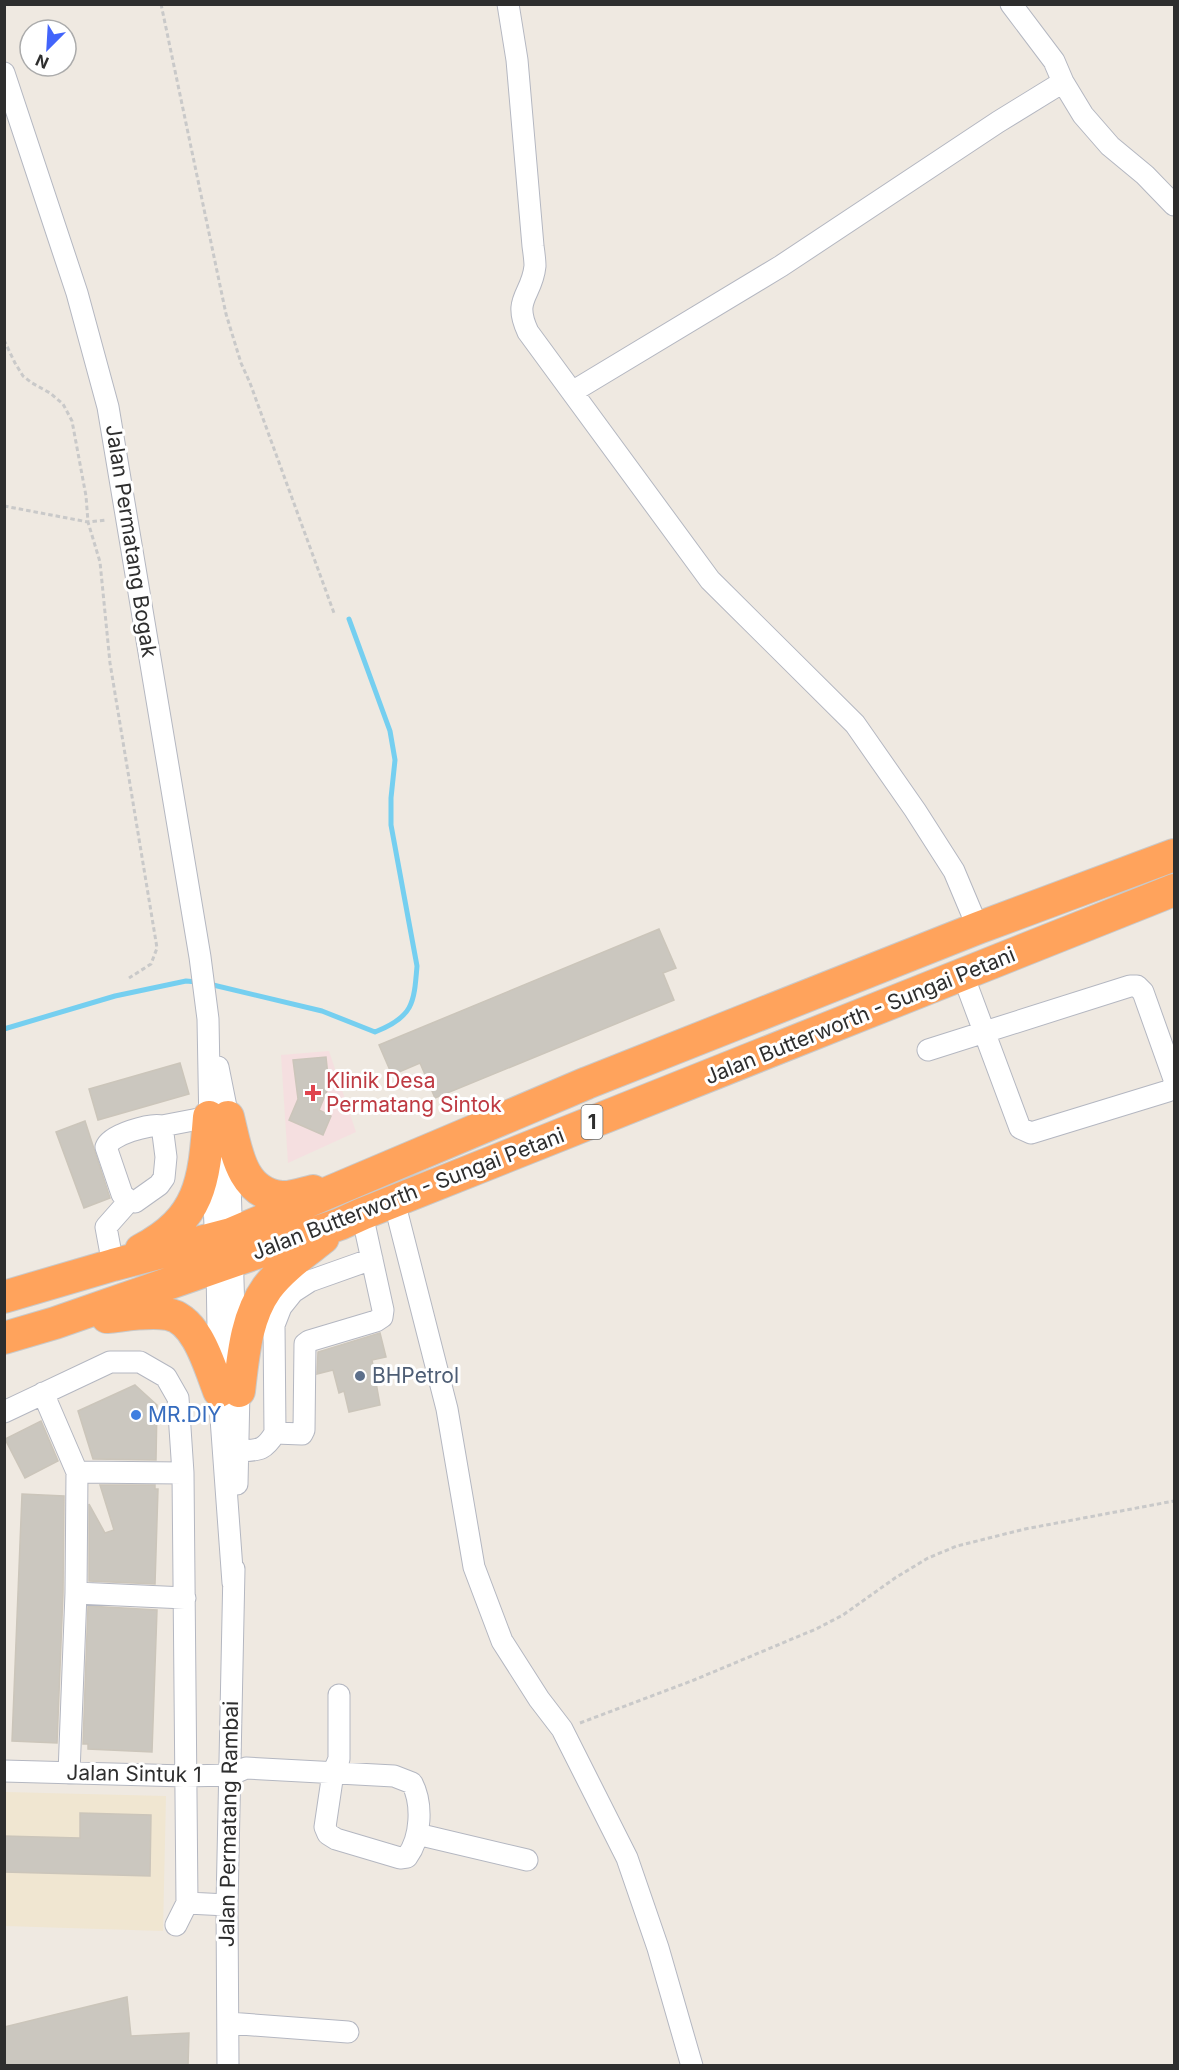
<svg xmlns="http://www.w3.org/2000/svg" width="1179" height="2070" viewBox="0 0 1179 2070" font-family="Inter,sans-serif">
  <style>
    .education { fill: #f0e6d1 }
    .medical { fill: #f5dfe0 }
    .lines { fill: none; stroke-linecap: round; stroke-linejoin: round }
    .stream { stroke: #75cff0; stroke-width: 5 }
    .building { fill: #cbc7bf; stroke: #cbc5ba; stroke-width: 1.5 }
    .minor-casing { stroke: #b4b7c1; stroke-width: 23 }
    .highway-casing { stroke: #c9c9c9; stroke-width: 34 }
    .path { stroke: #c9c9c9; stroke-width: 3; stroke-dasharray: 4.5 3; stroke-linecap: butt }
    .minor { stroke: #fff; stroke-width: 21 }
    .highway { stroke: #ffa35c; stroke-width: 32 }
    .health-dot { fill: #e0444e; stroke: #fff; stroke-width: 2 }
    .service-dot { fill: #5c6f8a; stroke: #fff; stroke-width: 2 }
    .shop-dot { fill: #3f7fe0; stroke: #fff; stroke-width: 2 }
    .labels { text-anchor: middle; stroke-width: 6; stroke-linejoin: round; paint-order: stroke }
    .shield { fill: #fff; stroke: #6d6d6d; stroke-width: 1.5 }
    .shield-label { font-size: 20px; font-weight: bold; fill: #2e2e2e }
    .street-label { font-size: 21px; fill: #2e2e2e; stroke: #fff }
    .health-label { font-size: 21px; fill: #be3a42; stroke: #fff; text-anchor: start }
    .service-label { font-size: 21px; fill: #4e5e75; stroke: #fff; text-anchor: start }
    .shop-label { font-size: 21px; fill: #366cbe; stroke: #fff; text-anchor: start }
  </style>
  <rect width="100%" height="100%" fill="#efe9e1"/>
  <!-- education -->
  <path class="education" d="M5,1792L166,1796L163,1931L5,1926Z"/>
  <!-- medical -->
  <path class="medical" d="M329,1051L356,1132L288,1163L281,1055Z"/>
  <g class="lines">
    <!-- stream -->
    <path class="stream" d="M209,984L322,1011L375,1032C413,1017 414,1004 417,966L391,825V798L395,760L390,731L349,619
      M4,1029L115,996L186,981L197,982"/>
  </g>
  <!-- building -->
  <path class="building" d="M659,929L676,968L663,973L674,1000L435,1098L420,1063L392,1075L379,1045Z
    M326,1057L329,1086L319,1110L331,1116L323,1135L289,1120L298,1099L293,1060Z
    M180,1063L189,1094L98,1120L89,1089Z
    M85,1121L110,1198L84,1208L56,1132Z
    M380,1333L386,1357L372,1360L380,1405L349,1412L344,1391L339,1393L333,1370L317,1374L318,1352Z
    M135,1385L157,1405L156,1460L93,1459L78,1411Z
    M41,1421L58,1461L25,1478L5,1439Z
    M100,1485H155V1489H158L155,1584L89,1581V1504L105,1533L114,1530Z
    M22,1494L64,1496L63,1593L57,1743L12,1741Z
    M88,1606L157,1610L152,1752L88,1749V1744H83Z
    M80,1813L151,1815L150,1876L4,1872V1836L80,1838Z
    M127,1997L131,2036L189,2033L188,2066H4V2027Z"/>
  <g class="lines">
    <!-- minor casing -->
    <g class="minor-casing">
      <path id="minor" d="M508,4L517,60L533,246C534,253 535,260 535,266C532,296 512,298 528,332L710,580L855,724L915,810L954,871L978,928
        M1011,4L1054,61L1063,82L1083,115L1110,146L1145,175L1174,205
        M4,73L77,293L108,407L200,957L208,1019L210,1129
        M572,392L781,266L998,122L1063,82
        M928,1050L1130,986H1137L1143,992L1174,1079V1086L1168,1091L1031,1133L1020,1128L963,975
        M218,1067L228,1117L235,1346L239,1391L237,1484
        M162,1126L209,1117
        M212,1163L217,1267L219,1391L233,1583
        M394,1201L447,1409L474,1567L502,1641L539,1699L562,1729L627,1858L658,1948L692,2066
        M113,1265L106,1227L129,1201L122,1194L106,1147C110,1135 150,1123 162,1126L166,1157L164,1178L159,1185L135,1202L129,1201
        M43,1393L77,1472L76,1593L69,1773
        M4,1412L110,1362H140L166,1377L178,1398L183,1473L187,1903L176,1925
        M275,1433L302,1434L304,1430L305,1344L309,1341L376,1321L382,1317L383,1310L362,1214
        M239,1451C259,1450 264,1451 275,1433L274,1325L281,1307L293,1292L310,1281L372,1259
        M77,1472L183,1473
        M76,1593L185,1598
        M4,1771L185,1776L230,1775L246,1768L394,1776L412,1783C423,1804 421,1838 407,1857L400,1858L336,1839L328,1834L325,1827L333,1773L339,1759V1695
        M417,1834L527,1860
        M187,1903L227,1905
        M228,2023L348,2032
        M228,2066L227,1905L234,1569"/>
    </g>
    <!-- highway casing -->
    <g class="highway-casing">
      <path id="highway" d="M228,1117C236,1148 240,1193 281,1197C291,1198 304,1193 313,1191
        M141,1250C202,1218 204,1180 209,1117
        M4,1297L113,1265L231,1234L587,1083L978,928L1174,855
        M107,1317C127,1315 148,1311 167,1314C197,1318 210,1368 219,1391
        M4,1338L55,1323L340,1224L362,1214L1174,890
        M239,1391C243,1357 246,1317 267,1288C282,1268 304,1253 323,1238"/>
    </g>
    <!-- path -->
    <path class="path" d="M161,4L226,314L241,363L250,383L334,613
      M4,340L15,363L23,376L32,383L50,393L63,404L72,421L86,496L88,522L100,562L110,663L157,948L151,964L129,978
      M4,506L88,522L106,520
      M580,1723L694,1680L816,1629L843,1615L895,1578L928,1558L957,1546L1025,1529L1174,1501"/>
    <!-- minor -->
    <use href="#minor" class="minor"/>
    <!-- highway -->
    <use href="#highway" class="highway"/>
  </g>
  <!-- markers -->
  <path class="health-dot" d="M310 1084h6v6h6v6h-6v6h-6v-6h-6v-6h6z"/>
  <circle class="service-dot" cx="360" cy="1376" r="6"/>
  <circle class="shop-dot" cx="136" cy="1415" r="6"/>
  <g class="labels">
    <!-- shield labels -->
    <rect class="shield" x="581.5" y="1105" width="21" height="34" rx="4.5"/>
    <g class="shield-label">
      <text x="592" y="1129">1</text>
    </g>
    <!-- street labels -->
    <g class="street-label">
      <text transform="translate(131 541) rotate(81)" y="7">Jalan Permatang Bogak</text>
      <text transform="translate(860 1016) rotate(-22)" y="7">Jalan Butterworth - Sungai Petani</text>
      <text transform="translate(408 1194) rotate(-21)" y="7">Jalan Butterworth - Sungai Petani</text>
      <text transform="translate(134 1774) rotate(1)" y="7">Jalan Sintuk 1</text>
      <text transform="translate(229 1824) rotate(-89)" y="7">Jalan Permatang Rambai</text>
    </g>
    <!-- health labels -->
    <g class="health-label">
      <text x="326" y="1088">Klinik Desa<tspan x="326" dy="24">Permatang Sintok</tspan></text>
    </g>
    <!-- service labels -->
    <g class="service-label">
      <text x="372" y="1383">BHPetrol</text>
    </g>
    <!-- shop labels -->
    <g class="shop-label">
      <text x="148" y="1422">MR.DIY</text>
    </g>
  </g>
  <!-- border -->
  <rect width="1179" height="2070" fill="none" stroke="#2e2e2e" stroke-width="12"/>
  <!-- north arrow -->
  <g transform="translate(48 48) rotate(204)"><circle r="28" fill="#ffffff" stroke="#ababab" stroke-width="1.5"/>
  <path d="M0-4.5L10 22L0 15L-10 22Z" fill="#4264fb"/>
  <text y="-9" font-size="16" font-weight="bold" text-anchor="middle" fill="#2e2e2e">N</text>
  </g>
</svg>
